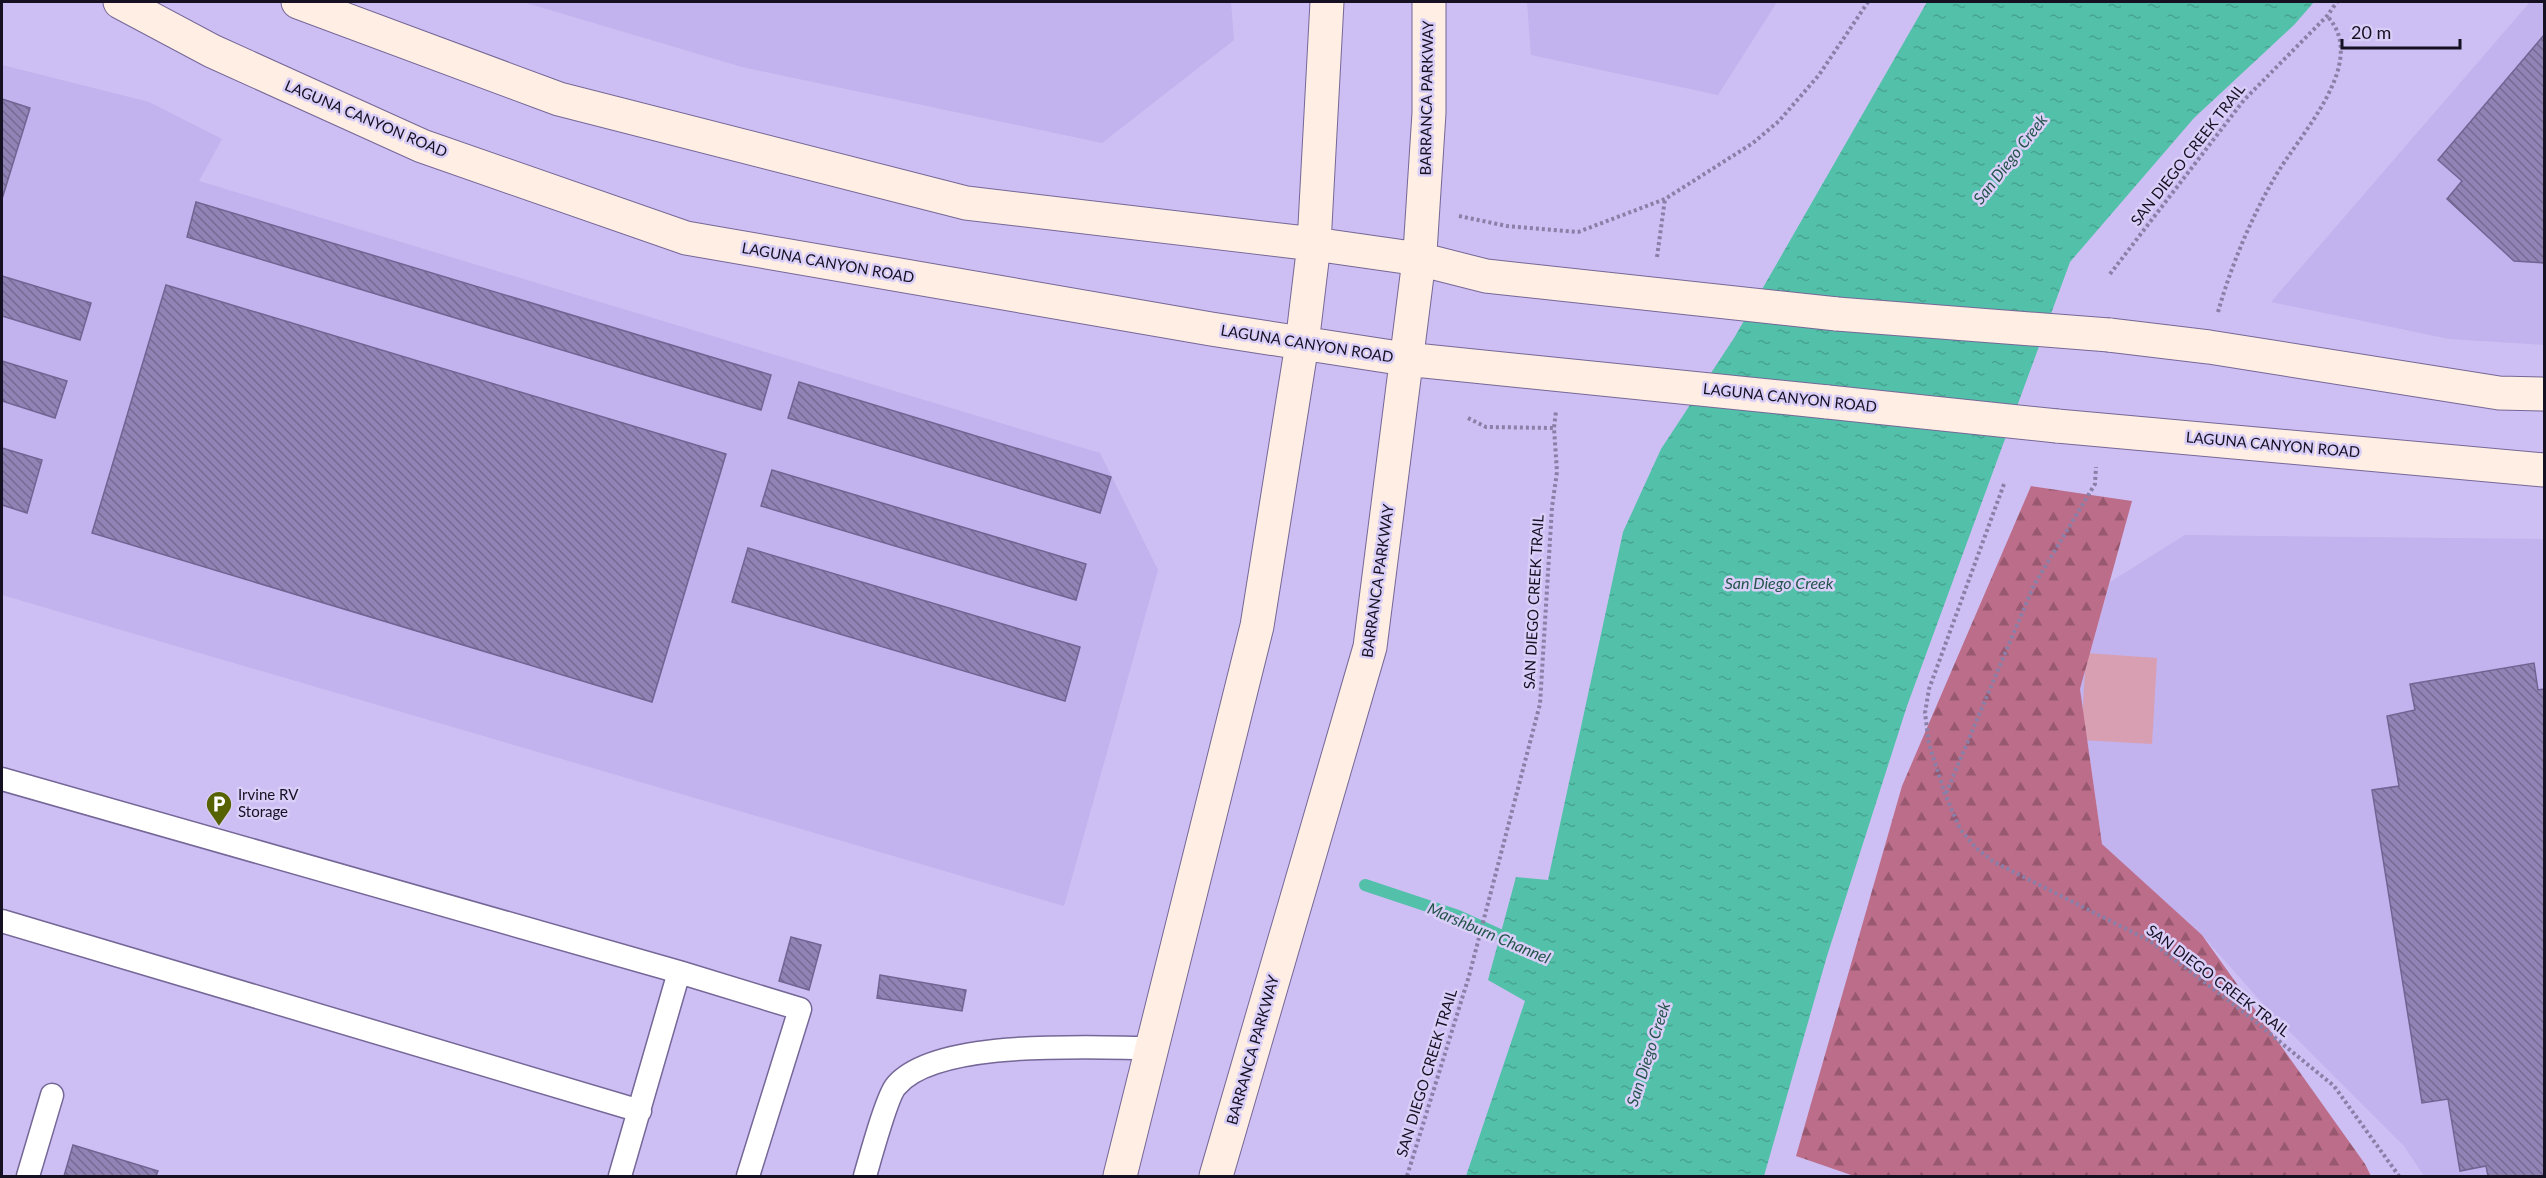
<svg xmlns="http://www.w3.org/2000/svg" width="2546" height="1178" viewBox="0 0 2546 1178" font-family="Lato,sans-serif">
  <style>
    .built { fill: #c2b2ed }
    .grass { fill: #d89fb2 }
    .forest { fill: url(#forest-firs) }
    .water { fill: url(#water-ripples) }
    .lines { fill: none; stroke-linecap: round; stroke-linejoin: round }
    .stream { stroke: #53c0a9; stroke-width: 12 }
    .building { fill: url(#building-back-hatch); stroke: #716493; stroke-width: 1.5 }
    .lane-casing { stroke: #756797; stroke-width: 25 }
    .secondary-casing { stroke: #756797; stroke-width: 35 }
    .path { stroke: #8a7fa7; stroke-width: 4; stroke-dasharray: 3 3; stroke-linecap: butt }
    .lane { stroke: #fff; stroke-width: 22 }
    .secondary { stroke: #feeee3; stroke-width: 33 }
    .secondary-bridge-casing { stroke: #756797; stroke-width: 35; stroke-linecap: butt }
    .secondary-bridge { stroke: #feeee3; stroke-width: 33 }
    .labels { text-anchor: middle; stroke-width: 5; stroke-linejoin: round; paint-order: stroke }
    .street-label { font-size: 15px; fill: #151022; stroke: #d9cef8 }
    .poi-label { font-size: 15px; fill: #151022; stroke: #d9cef8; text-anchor: start }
    .water-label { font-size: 16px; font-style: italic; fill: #25544a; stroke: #d9cef8 }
  </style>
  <defs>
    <pattern id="forest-firs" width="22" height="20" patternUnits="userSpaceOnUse" patternTransform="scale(1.5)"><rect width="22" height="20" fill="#bc6d8a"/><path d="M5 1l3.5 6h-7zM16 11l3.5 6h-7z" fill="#985870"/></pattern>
    <pattern id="water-ripples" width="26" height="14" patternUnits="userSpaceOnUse" patternTransform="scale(1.5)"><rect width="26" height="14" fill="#53c0a9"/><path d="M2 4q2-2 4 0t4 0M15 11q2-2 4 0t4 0" fill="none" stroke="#47a491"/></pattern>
    <pattern id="building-back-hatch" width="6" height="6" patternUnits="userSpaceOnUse" patternTransform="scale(1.5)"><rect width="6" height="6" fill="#9183b5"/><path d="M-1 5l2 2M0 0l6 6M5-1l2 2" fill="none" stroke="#756a93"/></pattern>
  </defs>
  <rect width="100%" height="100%" fill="#cdbff3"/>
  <!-- built -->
  <path class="built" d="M523,2H1231L1234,40L1102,143L742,67Z
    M1527,2H1777L1718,95L1531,55Z
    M2530,2H2544V345L2449,339L2271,302Z
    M2,65L149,102L222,139L199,181L1100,453L1158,570L1064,906L2,595Z
    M2185,535L2544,539V1176H2424L2404,1146L2272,1014L2202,935L2102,844L2080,689L2110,582Z"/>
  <!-- grass -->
  <path class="grass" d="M2086,653L2157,658L2152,744L2081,740Z"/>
  <!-- forest -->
  <path class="forest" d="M2031,486L2132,501L2080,689L2102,844L2202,935L2365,1164L2371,1176H1854L1796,1156L1902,786Z"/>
  <!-- water -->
  <path class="water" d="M1927,2H2314L2294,25L2194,118L2070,262L1907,706L1827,956L1764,1176H1466L1525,1001L1488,980L1516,877L1548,880L1623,532L1661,449L1734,338Z"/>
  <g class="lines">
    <!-- stream -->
    <path class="stream" d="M1365,885L1458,916L1515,942"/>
  </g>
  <!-- building -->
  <path class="building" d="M2544,35V263L2514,261L2447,199L2462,181L2438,160Z
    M2,99L30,108L2,199Z
    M196,202L771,375L761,410L187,237Z
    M2,276L91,303L80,340L2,316Z
    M166,285L726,454L652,702L92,533Z
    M2,361L67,381L55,418L2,401Z
    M799,382L1111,477L1100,513L788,418Z
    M2,448L42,460L27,513L2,505Z
    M772,470L1086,564L1076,600L761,506Z
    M748,548L1080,647L1065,701L732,602Z
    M2534,663L2538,690L2544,689V1176H2488L2486,1166L2460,1171L2448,1099L2422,1103L2372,790L2399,786L2387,716L2415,710L2410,684Z
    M791,937L821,945L809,990L779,981Z
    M880,975L966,990L962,1011L877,998Z
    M73,1145L158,1171L156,1176H64Z"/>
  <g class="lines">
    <!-- lane casing -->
    <g class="lane-casing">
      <path id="lane" d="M2,779L679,972L620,1176
        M2,921L640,1111
        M679,972L800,1009L748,1176
        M28,1176L52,1095
        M865,1176C870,1159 887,1096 896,1086C936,1038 1092,1048 1152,1048"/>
    </g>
    <!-- secondary casing -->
    <g class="secondary-casing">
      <path id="secondary" d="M120,2L212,51L422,146L686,238L1211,329L1405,359L1828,402
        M298,2L559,99L966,203L1314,244L1419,259L1486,276L1837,314
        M2109,335L2209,347L2499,393L2544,394
        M2057,426L2544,470
        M1120,1176L1257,626L1302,344L1314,244L1327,2
        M1216,1176L1370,647L1420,252L1429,113V2"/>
    </g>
    <!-- path -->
    <path class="path" d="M1459,216L1507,226L1578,232L1665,199L1753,143L1779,121L1819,75L1868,2
      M1657,257L1665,199
      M2110,274L2244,100L2327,16L2337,2
      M2218,312C2231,266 2251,218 2275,177C2298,136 2371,62 2327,16
      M1468,418L1486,427L1554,428
      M2004,484L1929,689L1925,713L1929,744L1945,794L1960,829L1976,848L1994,862L2150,941L2241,1010L2334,1086L2399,1176
      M1946,793L2034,585L2095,484L2096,467
      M1407,1176L1469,976L1540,704L1552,507L1557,472L1554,428L1556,411"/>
    <!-- lane -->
    <use href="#lane" class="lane"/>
    <!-- secondary -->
    <use href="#secondary" class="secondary"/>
    <!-- secondary-bridge casing -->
    <g class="secondary-bridge-casing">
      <path id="secondary-bridge" d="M1837,314L2109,335
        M1828,402L2057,426"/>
    </g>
    <!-- secondary-bridge -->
    <use href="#secondary-bridge" class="secondary-bridge"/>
  </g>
  <!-- icons -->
  <defs>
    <g id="parking-pin" transform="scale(1.35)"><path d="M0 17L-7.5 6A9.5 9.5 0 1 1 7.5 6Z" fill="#576200" stroke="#d9cef8"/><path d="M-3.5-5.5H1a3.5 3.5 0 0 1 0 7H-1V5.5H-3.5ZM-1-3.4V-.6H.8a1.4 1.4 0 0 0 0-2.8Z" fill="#fff"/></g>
  </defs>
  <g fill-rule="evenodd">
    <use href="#parking-pin" x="219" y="804"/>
  </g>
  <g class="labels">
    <!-- street labels -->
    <g class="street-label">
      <text transform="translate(1427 98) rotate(-89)" y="5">BARRANCA PARKWAY</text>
      <text transform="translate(366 119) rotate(23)" y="5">LAGUNA CANYON ROAD</text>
      <text transform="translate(2188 155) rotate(-52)" y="5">SAN DIEGO CREEK TRAIL</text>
      <text transform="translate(828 263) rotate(10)" y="5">LAGUNA CANYON ROAD</text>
      <text transform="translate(1307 344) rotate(9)" y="5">LAGUNA CANYON ROAD</text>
      <text transform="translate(1790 398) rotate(6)" y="5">LAGUNA CANYON ROAD</text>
      <text transform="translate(2273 445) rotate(5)" y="5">LAGUNA CANYON ROAD</text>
      <text transform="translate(1378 581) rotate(-82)" y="5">BARRANCA PARKWAY</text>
      <text transform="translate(1534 602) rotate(-87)" y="5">SAN DIEGO CREEK TRAIL</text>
      <text transform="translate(2218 981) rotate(37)" y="5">SAN DIEGO CREEK TRAIL</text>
      <text transform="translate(1253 1050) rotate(-74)" y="5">BARRANCA PARKWAY</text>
      <text transform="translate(1427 1073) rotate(-73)" y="5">SAN DIEGO CREEK TRAIL</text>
    </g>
    <!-- poi labels -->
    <g class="poi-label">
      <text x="238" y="800">Irvine RV<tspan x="238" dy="17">Storage</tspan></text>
    </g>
    <!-- water labels -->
    <g class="water-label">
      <text transform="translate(2010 159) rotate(-52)" y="6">San Diego Creek</text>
      <text x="1779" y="589">San Diego Creek</text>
      <text transform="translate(1489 933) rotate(23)" y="6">Marshburn Channel</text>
      <text transform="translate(1648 1054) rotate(-72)" y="6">San Diego Creek</text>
    </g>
  </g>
  <!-- border -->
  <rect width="2546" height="1178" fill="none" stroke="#151022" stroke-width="6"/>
  <!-- scale -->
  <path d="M2342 39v9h118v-9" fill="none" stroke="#151022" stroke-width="3"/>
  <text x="2351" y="39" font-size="18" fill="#151022" stroke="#d9cef8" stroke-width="4.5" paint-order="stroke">20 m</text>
</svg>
